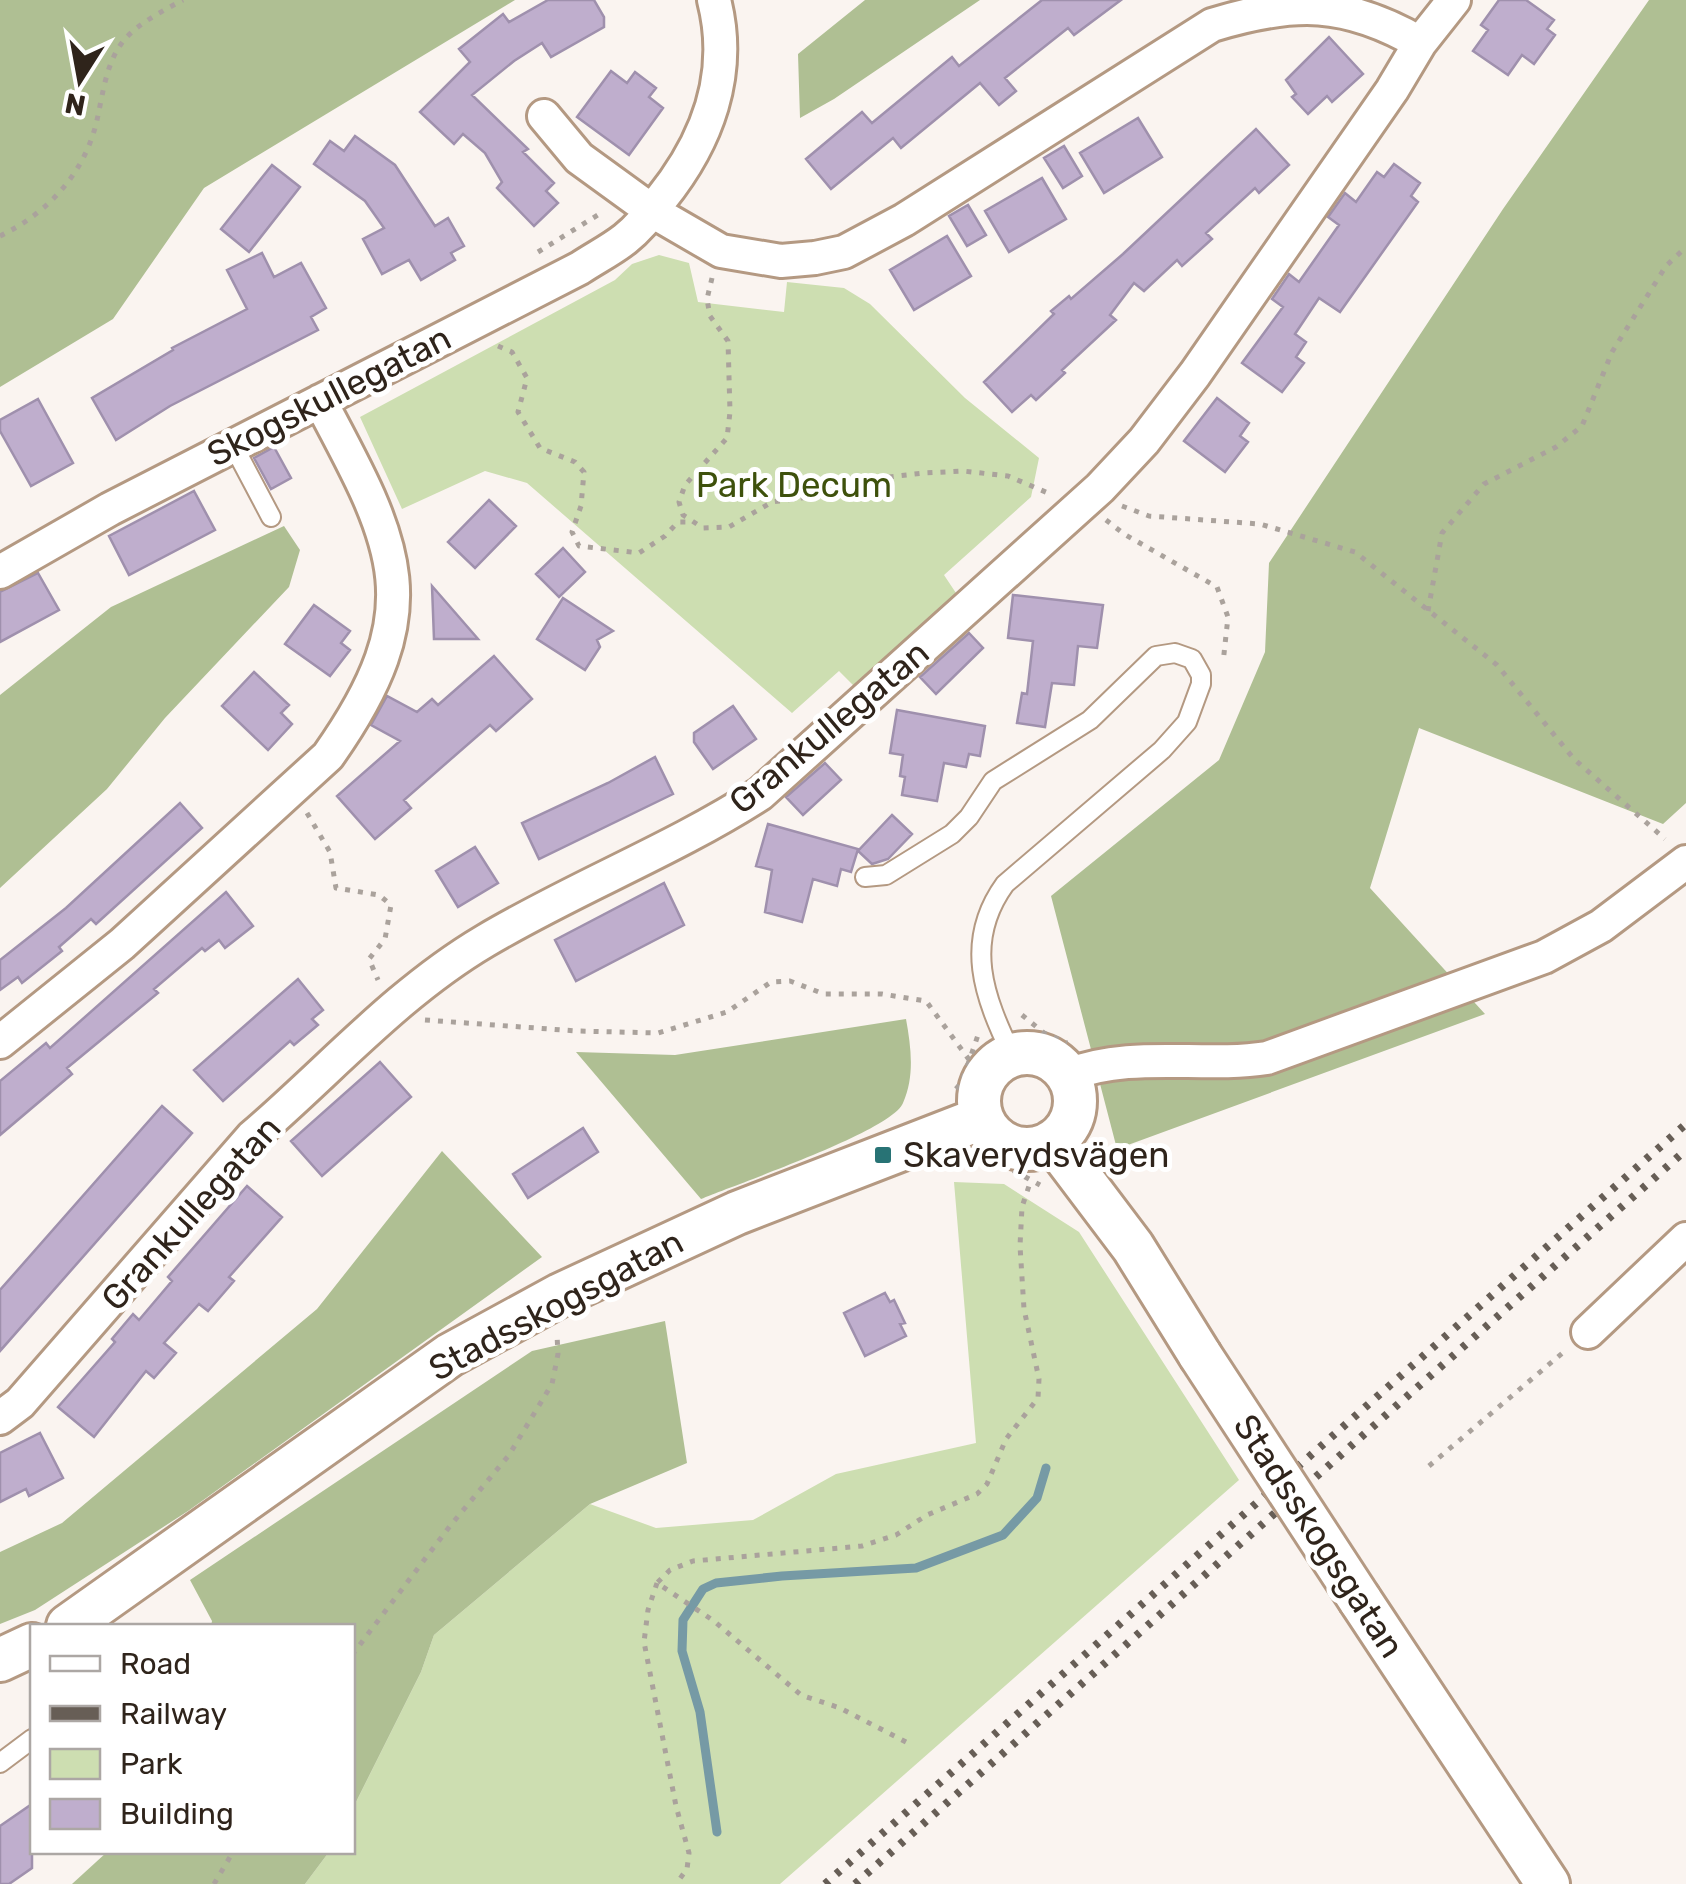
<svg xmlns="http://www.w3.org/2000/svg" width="1686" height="1884" viewBox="0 0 1686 1884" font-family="Rubik,sans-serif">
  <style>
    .green { fill: #cddeb1 }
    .forest { fill: #afbf93 }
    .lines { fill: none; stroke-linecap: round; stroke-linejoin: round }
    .stream { stroke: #769aa5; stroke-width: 9 }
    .building { fill: #bfaecd; stroke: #9f90ad; stroke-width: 2.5 }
    .service-casing { stroke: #b49982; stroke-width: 22 }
    .minor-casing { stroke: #b49982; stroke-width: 38 }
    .tertiary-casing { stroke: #b49982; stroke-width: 48 }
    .path { stroke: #aaa29c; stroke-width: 5; stroke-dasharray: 5 8; stroke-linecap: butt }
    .service { stroke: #fff; stroke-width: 18 }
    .minor { stroke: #fff; stroke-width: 32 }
    .tertiary { stroke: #fff; stroke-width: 42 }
    .rail { stroke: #675e56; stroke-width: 8; stroke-dasharray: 5 10; stroke-linecap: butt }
    .tertiary-bridge-casing { stroke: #b49982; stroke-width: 48; stroke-linecap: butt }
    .tertiary-bridge { stroke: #fff; stroke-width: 42 }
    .poi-dot { fill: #287375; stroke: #fff; stroke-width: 4 }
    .labels { text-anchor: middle; stroke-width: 10; stroke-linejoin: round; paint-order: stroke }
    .street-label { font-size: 35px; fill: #2f241b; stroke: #fff }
    .park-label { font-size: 35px; fill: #3e510c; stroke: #fff }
    .poi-label { font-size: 35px; fill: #2f241b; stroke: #fff; text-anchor: start }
  </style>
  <rect width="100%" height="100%" fill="#faf4f0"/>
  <!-- green -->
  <path class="green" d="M659,255L689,263L698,302L784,312L787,282L844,288L870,304L965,398L1039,458L1031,497L944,575L958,596L854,686L839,671L792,713L527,483L485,471L402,509L360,417L615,280L632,264Z
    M954,1182L1004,1184L1079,1232L1239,1480L780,1884H305L329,1852H352L353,1808L421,1672L434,1635L590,1504L656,1528L753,1520L836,1474L976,1443Z"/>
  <!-- forest -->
  <path class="forest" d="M0,0H515L204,188L113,319L0,387Z
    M865,0H980L834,99L800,118L798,54Z
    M1649,0H1686V803L1663,824L1419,728L1370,888L1485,1014L1117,1149L1051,896L1219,760L1265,652L1269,563L1503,209Z
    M284,526L300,550L289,587L165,718L107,789L0,888V695L111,607Z
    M906,1019C911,1047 915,1076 903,1103C892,1131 736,1184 701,1199L576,1052L675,1055Z
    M442,1151L542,1257L188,1511L35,1610L0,1624V1552L62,1523L317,1309Z
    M665,1321L687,1463L590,1504L434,1635L421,1672L353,1808L352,1626H211L212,1621L190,1580L532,1351Z
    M107,1852H329L305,1884H72Z"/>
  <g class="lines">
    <!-- stream -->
    <path class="stream" d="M717,1832L700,1712L682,1651L683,1620L703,1589L716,1583L782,1576L916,1568L1003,1535L1037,1498L1046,1468"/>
  </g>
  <!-- building -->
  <path class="building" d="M548,0H594L604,17V27L551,57L542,43L514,61L472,95L528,149L523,152L554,183L546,191L558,203L534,226L497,188L502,182L485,153L463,134L454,144L420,112L470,62L459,49L503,14L509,22Z
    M1042,0H1121L1074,35L1068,28L1005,78L1016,91L999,105L980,83L901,148L893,138L831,189L806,159L862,112L872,123L952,57L959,66Z
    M1499,0H1526L1554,20L1547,29L1555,35L1534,64L1522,55L1508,75L1473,51L1488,30L1481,25Z
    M1329,37L1363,74L1332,102L1327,96L1308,114L1292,97L1296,94L1286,80Z
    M611,71L627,83L635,72L656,88L649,97L663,108L629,155L577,117Z
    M1138,118L1162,157L1104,193L1080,153Z
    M1256,129L1289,165L1259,193L1255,188L1206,233L1212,239L1182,266L1177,260L1144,291L1134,283L1110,315L1116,320L1062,370L1065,373L1036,400L1031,395L1012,412L984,382L1054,314L1051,311L1069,296L1071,299L1123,254Z
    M355,136L395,165L435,226L448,218L464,246L451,253L455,260L421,280L409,260L382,274L363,239L384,228L365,201L314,164L330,141L344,151Z
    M1064,146L1082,176L1063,188L1044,158Z
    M1394,164L1420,183L1411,196L1418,202L1340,312L1319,298L1295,334L1306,342L1296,357L1304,363L1282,392L1242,363L1283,307L1272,299L1289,274L1299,282L1339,225L1328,217L1345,193L1356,202L1377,172L1384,177Z
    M272,165L300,187L249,252L221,229Z
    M1042,178L1066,219L1009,252L985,211Z
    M968,205L986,235L967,246L949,216Z
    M947,236L971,276L914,310L890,270Z
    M262,253L274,277L301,263L326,308L311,317L318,330L170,406L116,440L92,398L173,350L172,348L247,309L227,270Z
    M1217,398L1249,423L1240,436L1248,442L1225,472L1184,441Z
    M38,399L73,463L31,486L0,431V420Z
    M274,447L291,478L271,489L254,458Z
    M194,491L215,530L129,575L109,536Z
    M489,500L516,526L475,568L448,542Z
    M563,548L585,572L559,597L536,574Z
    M38,573L59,610L0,642V592Z
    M432,586L478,639H434Z
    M1013,595L1103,605L1097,648L1078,646L1074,685L1052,683L1045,727L1017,723L1022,693L1027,694L1033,641L1008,638Z
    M563,598L613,631L597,640L600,647L585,670L537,639Z
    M314,605L350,631L341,643L350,650L330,676L285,644Z
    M969,633L983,648L936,694L920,677Z
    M494,656L532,699L496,731L490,725L404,800L411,808L375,839L337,796L400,741L371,725L387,696L417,712L432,699L438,705Z
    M254,672L289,705L281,713L292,724L268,750L222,706Z
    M733,706L756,739L713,769L694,742V733Z
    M897,710L985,726L980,756L969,754L966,767L944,763L937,801L902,795L905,777L900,776L903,755L890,753Z
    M655,757L673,794L539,859L522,823L608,783Z
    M825,763L841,780L803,815L786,797Z
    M180,803L202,828L96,924L91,919L59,947L62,951L22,983L18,977L0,990V960L66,908Z
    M892,815L912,834L888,859L872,864L858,851Z
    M768,824L858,849L851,872L841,869L837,886L813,879L802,922L765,912L772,870L756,866Z
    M475,847L498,883L458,907L436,871Z
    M664,883L684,925L576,981L555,940Z
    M226,892L253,926L225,948L219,940L205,951L202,948L154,989L158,993L67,1068L72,1074L0,1135V1081L46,1043L50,1048Z
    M298,979L323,1010L312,1019L318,1025L294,1045L290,1041L223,1101L194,1070Z
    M380,1062L411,1097L322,1176L291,1141Z
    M162,1106L192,1133L0,1351V1290Z
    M583,1128L598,1152L528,1198L513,1174Z
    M247,1186L282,1217L229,1277L234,1281L208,1311L199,1304L164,1343L176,1353L154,1378L146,1371L94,1437L58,1407L115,1342L112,1339L133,1314L139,1320L172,1281L168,1277Z
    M885,1293L890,1302L894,1300L905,1323L900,1324L906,1336L865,1356L844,1313Z
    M40,1433L63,1478L29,1496L26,1489L0,1502V1453Z
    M32,1804V1868L9,1884H0V1826Z"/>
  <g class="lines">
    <!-- service casing -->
    <g class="service-casing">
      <path id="service" d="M233,445L271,517
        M865,877L886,875L952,834L969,817L993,781L1090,720L1156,656L1175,653L1192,659L1201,675V684L1187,722L1162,750L1005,884C963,942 984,997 1012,1055
        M0,1763L32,1739"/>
    </g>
    <!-- minor casing -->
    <g class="minor-casing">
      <path id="minor" d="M544,116L579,158L652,211L721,251L781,261L815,258L844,252L904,220L1212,25C1294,0 1346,0 1420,43
        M0,572L110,509L580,268C595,258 611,250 625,239C639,228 651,213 661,199C707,142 733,74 714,0
        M0,1042L122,944L328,756C432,609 398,546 320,401
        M1068,1075C1132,1050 1201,1068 1267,1058L1544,957L1601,926L1686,862
        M1588,1332L1686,1239
        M0,1418L20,1403L252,1137C328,1072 397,993 485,941C574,888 673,850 760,794L1100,488L1144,441L1195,374L1392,90L1420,43L1454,0"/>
    </g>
    <!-- tertiary casing -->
    <g class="tertiary-casing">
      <path id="tertiary" d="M979 1101a48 48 0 1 1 96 0a48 48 0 1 1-96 0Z
        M1053,1141L1133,1247L1200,1355
        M1360,1600L1548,1884
        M68,1626L450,1355L560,1295L737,1213L982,1118
        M0,1660L32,1645"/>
    </g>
    <!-- path -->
    <path class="path" d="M0,236C48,213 85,173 97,120C103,94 106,61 125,39C139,23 164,10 183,0
      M538,252L601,213
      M712,278L707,299L710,316L728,341L730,412L727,438L685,485L679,502L683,515L703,528L729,527L772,502L845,492L889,477L924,473L963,471L1008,476L1048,493
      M498,346L512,352L527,378L518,412L540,448L575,462L584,472L581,506L572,532L579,546L639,553L665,536L678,522H690
      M1122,506L1149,516L1260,524L1355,552L1497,665L1574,759L1665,839
      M1106,520L1124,534L1217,587L1228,617L1223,663
      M1428,611L1442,533L1484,484L1556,447L1582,426L1612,352L1666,266L1686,247
      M307,813L330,852L336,888L379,895L391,905L385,939L369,959L378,980
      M1022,1015L1044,1033L1067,1043
      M425,1020L577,1031L658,1033L727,1012L771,982L790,981L824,994H882L926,1001L970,1061
      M956,1089L962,1082L978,1035
      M976,1160L1005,1166L1040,1185
      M1429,1466L1566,1350
      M657,1583L648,1610L644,1642L676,1806L689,1853L687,1869L676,1884
      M352,1655L450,1526L509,1455L552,1384L558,1354L557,1335
      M906,1742L840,1708L801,1695L714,1621L657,1583L670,1570L693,1561L862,1546L896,1535L927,1515L977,1494L987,1484L1006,1439L1038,1398L1039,1379L1024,1309L1020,1246L1022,1207L1031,1180
      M214,1884L233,1852"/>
    <!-- service -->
    <use href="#service" class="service"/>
    <!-- minor -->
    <use href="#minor" class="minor"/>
    <!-- tertiary -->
    <use href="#tertiary" class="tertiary"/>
    <!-- rail -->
    <path class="rail" d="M825,1884L1686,1124
      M855,1884L1686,1150"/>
    <!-- tertiary-bridge casing -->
    <g class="tertiary-bridge-casing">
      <path id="tertiary-bridge" d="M1200,1355L1360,1600"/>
    </g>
    <!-- tertiary-bridge -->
    <use href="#tertiary-bridge" class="tertiary-bridge"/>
  </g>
  <!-- markers -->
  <rect class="poi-dot" x="873" y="1145" width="20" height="20" rx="5"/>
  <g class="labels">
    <!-- street labels -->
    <g class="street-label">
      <text transform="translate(329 396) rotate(-27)" y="12">Skogskullegatan</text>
      <text transform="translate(829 727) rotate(-40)" y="12">Grankullegatan</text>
      <text transform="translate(191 1213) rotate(-48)" y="12">Grankullegatan</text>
      <text transform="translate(556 1305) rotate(-28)" y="12">Stadsskogsgatan</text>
      <text transform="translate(1319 1536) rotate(57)" y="12">Stadsskogsgatan</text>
    </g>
    <!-- park labels -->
    <g class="park-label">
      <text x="794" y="497">Park Decum</text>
    </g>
    <!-- poi labels -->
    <g class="poi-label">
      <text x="903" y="1167">Skaverydsvägen</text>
    </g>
  </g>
  <!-- legend -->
  <rect x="30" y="1624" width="325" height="230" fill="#ffffff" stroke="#aca7a4" stroke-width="2.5"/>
  <rect x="50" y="1656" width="50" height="15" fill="#ffffff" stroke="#aca7a4" stroke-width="2.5"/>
  <text x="120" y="1674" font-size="30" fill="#2f241b">Road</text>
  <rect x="50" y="1706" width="50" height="15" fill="#675e56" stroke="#aca7a4" stroke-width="2.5"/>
  <text x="120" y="1724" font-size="30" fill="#2f241b">Railway</text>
  <rect x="50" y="1749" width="50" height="30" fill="#cddeb1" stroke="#aca7a4" stroke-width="2.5"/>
  <text x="120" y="1774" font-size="30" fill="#2f241b">Park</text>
  <rect x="50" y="1799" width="50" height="30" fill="#bfaecd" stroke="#aca7a4" stroke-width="2.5"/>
  <text x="120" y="1824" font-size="30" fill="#2f241b">Building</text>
  <!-- north arrow -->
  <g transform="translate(80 80) rotate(191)" stroke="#ffffff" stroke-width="8" paint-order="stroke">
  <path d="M0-8L18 38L0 25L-18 38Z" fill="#2f241b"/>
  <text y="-15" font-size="28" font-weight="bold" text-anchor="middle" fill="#2f241b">N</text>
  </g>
</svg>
